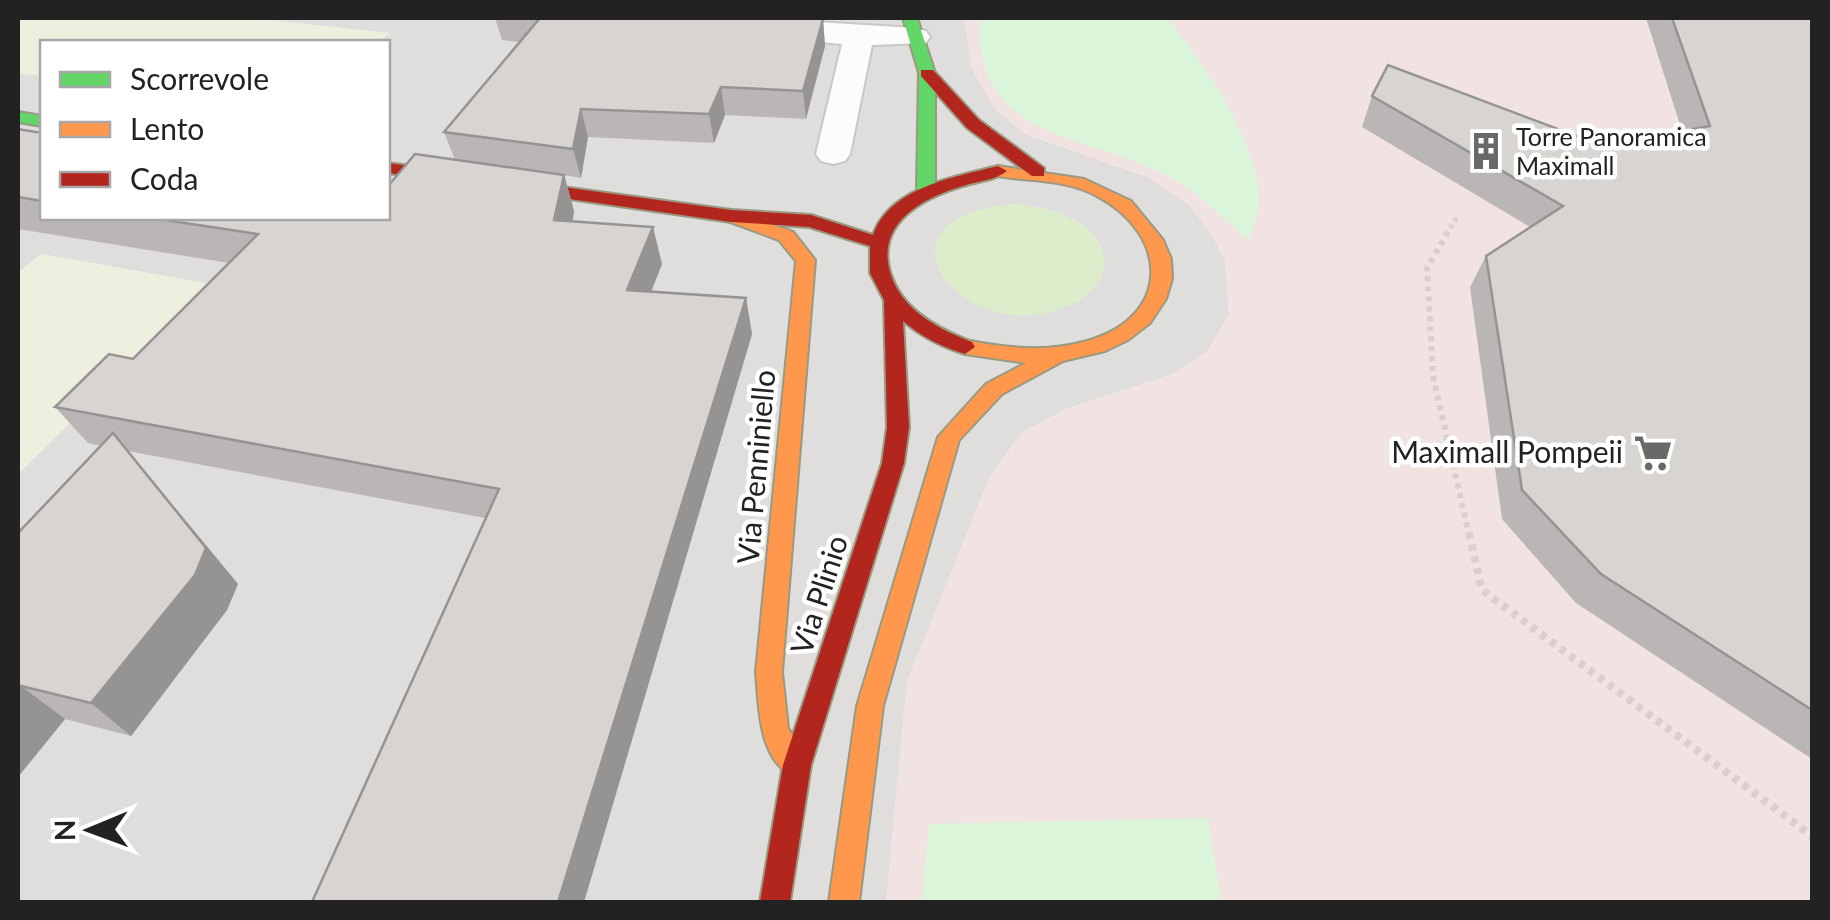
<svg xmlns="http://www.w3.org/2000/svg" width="1830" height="920" viewBox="0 0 1830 920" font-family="Lato,sans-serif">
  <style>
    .residential { fill: #dfdedc }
    .commercial { fill: #f1e3e1 }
    .farmland { fill: #efefdf }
    .grass { fill: #ddeccb }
    .park { fill: #daf5da }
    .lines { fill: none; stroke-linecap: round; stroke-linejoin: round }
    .lane-casing { stroke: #c9c8c7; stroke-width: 4 }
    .fast-casing { stroke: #999a82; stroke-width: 4 }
    .slow-casing { stroke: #999a82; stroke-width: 4 }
    .jam-casing { stroke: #999a82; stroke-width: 4 }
    .path-far2 { stroke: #dccecd; stroke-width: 5; stroke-dasharray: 4 4; stroke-linecap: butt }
    .path-far1 { stroke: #dccecd; stroke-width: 6; stroke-dasharray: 5 5; stroke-linecap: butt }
    .path { stroke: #dccecd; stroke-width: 8; stroke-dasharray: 6 6; stroke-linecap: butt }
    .lane { fill: #fdfcfc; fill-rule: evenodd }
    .fast { fill: #63d668; fill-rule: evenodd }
    .slow { fill: #ff974d; fill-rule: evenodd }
    .jam { fill: #b3261e; fill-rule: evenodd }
    .wall { fill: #b9b6b5 }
    .shaded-wall { fill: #969493 }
    .building { fill: #d7d4d2; stroke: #969493; stroke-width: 2.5 }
    .labels { text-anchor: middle; stroke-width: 9; stroke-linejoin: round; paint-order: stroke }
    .far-poi-label { font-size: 25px; fill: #222; stroke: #fff; text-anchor: start }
    .poi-label { font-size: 30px; fill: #222; stroke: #fff; text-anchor: end }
    .street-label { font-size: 30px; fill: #222; stroke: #fff }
  </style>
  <rect width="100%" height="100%" fill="#f0eeeb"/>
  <!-- residential -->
  <path class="residential" d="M249,18H965L971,67L995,109L1025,134L1150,178L1189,205L1211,233L1225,261L1229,315L1206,353L1171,375L1065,409L907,681L886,902H18V474L210,284L41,254L18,273V73L42,76V218H388V42H379L388,33Z"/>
  <!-- commercial -->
  <path class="commercial" d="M965,18H1812V902H886L907,681L989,478L1021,433L1065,409L1171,375L1206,353L1229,315L1225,261L1211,233L1189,205L1150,178L1025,134L995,109L971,67Z"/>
  <!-- farmland -->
  <path class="farmland" d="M18,18H249L389,33L379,42H42V76L18,73Z
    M41,254L211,284L18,474V273Z"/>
  <!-- grass -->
  <path class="grass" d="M1014,204C1046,207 1101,218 1104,260C1105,279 1091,294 1076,302C971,359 853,218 1014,204Z"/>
  <!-- park -->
  <path class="park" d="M979,18H1166C1202,59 1267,153 1258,210C1256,220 1252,230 1249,240C1226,221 1203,197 1178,182C1095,131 976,149 979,18Z
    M1208,818L1221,902H922L929,824Z"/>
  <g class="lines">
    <!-- lane casing -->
    <g class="lane-casing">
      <path id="lane" d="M642,18H751L915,28L926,31L930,37L926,43L872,45L850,154L845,161L833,164L821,161L816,154L842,44L656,27L646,24Z"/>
    </g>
    <!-- fast casing -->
    <g class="fast-casing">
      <path id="fast" d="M903,18H917L935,73V189L926,194L917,189L919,73Z
        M18,112L42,116V126L18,122Z"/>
    </g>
    <!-- slow casing -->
    <g class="slow-casing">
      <path id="slow" d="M998,166L1084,179L1131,201L1163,240L1171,259L1172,279L1166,299L1150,323L1128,340L1105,351L1063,361L1002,394L959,440L883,706L859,902H829L857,706L938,437L986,384L1026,363L965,354L955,347L965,340C1006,348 1046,353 1087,341C1172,317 1170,235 1097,196C1064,178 1027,182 992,175L989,171Z
        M731,210L793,232L815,260L782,672L788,728L811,765L807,774L797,778C758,763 759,706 756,672L796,261L779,240L725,220V212Z"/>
    </g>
    <!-- jam casing -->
    <g class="jam-casing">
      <path id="jam" d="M921,70H933L979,120L1044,168V176H1032L967,128L921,76Z
        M388,163L731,210L811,215L873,235C890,187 955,177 998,166L1007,171C996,180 978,181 963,186C922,198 874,224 891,275C902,310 940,330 972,342L975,347L965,354C942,347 922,337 903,321L909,427L904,463L811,765L790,902H760L783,765L882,463L887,427L884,300L870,273V246L809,227L731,222L388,173Z"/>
    </g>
    <!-- path-far2 -->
    <path class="path-far2" d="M1446,235L1457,217"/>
    <!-- path-far1 -->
    <path class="path-far1" d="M1448,232L1427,268L1433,376L1469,535"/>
    <!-- path -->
    <path class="path" d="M1469,533L1482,590L1812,836"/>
    <!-- lane -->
    <use href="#lane" class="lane"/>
    <!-- fast -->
    <use href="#fast" class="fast"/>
    <!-- slow -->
    <use href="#slow" class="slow"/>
    <!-- jam -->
    <use href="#jam" class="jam"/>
  </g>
  <!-- wall -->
  <path class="wall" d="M495,18H833V19L811,18L823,19L825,46L806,119L725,115L714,143L588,137L581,178L564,175L574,211L573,221L662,264L651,292L746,298L752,334L584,902H312L485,518L128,451L238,584L227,610L131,736L65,719L18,777V533L101,446L88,443L55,407L133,359L229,263L18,229V129L42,133V218H388L389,185L455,160L444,132L520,42L502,40Z
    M1646,18H1812V759L1576,603L1502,519L1470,287L1486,256L1530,227L1362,127L1372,96L1603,146L1682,131Z"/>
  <!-- shaded-wall -->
  <path class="shaded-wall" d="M823,19L825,46L806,119L803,91Z
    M721,87L725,115L714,143L709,114Z
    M581,109L588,137L581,178L573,149Z
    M564,175L574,211L566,257L554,220Z
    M653,227L662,264L637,327L627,290Z
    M746,298L752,334L584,902H558Z
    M113,433L238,584L227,610L131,736L91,703Z
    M21,686L65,719L18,777V691Z"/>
  <!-- building -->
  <path class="building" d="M538,18H807L823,19L803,91L721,87L709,114L581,109L573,149L444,132L540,18Z
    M1672,18H1812V710L1601,574L1522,490L1486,256L1563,206L1372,96L1388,65L1603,146L1710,126Z
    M18,129L42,133V201L18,197Z
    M415,154L564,175L554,220L653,227L627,290L746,298L558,902H312L499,489L55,407L109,354L133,359L258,234L152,218H388V184L389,185Z
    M113,433L206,548L195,575L91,703L21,686L18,691V533Z"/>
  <!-- icons -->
  <defs>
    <g id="building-bare" transform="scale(3)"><path d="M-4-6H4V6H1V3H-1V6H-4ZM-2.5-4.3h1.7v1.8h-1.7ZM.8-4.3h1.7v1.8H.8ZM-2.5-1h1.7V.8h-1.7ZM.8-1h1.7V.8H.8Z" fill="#6a6968" stroke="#fff" stroke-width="2.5" paint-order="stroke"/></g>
    <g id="supermarket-bare" transform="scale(3)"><path d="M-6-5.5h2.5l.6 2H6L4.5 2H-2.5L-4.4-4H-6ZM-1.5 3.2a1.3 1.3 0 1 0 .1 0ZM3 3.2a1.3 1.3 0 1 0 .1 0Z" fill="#6a6968" stroke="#fff" stroke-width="2.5" paint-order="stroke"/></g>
  </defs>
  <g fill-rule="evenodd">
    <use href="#building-bare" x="1486" y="151"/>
    <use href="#supermarket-bare" x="1653" y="453"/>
  </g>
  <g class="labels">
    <!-- far-poi labels -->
    <g class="far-poi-label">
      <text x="1516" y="146">Torre Panoramica<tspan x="1516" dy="29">Maximall</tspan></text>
    </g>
    <!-- poi labels -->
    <g class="poi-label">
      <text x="1623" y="463">Maximall Pompeii</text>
    </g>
    <!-- street labels -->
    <g class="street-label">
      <text transform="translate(757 467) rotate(-85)" y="10">Via Penniniello</text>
      <text transform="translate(820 595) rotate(-72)" y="10">Via Plinio</text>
    </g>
  </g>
  <!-- border -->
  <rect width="1830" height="920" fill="none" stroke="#222222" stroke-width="40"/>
  <!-- legend -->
  <rect x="40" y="40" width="350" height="180" fill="#ffffff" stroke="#a7a7a7" stroke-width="2.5"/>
  <rect x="60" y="72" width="50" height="15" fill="#63d668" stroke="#a7a7a7" stroke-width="2.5"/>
  <text x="130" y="90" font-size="30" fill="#222222">Scorrevole</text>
  <rect x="60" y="122" width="50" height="15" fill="#ff974d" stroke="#a7a7a7" stroke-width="2.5"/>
  <text x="130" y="140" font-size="30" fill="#222222">Lento</text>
  <rect x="60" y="172" width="50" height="15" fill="#b3261e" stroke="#a7a7a7" stroke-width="2.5"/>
  <text x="130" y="190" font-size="30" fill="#222222">Coda</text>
  <!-- north arrow -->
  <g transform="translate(90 830) rotate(269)" stroke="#ffffff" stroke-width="8" paint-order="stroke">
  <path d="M0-8L18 38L0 25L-18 38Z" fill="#222222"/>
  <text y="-15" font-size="28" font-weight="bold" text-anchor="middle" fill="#222222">N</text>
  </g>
</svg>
